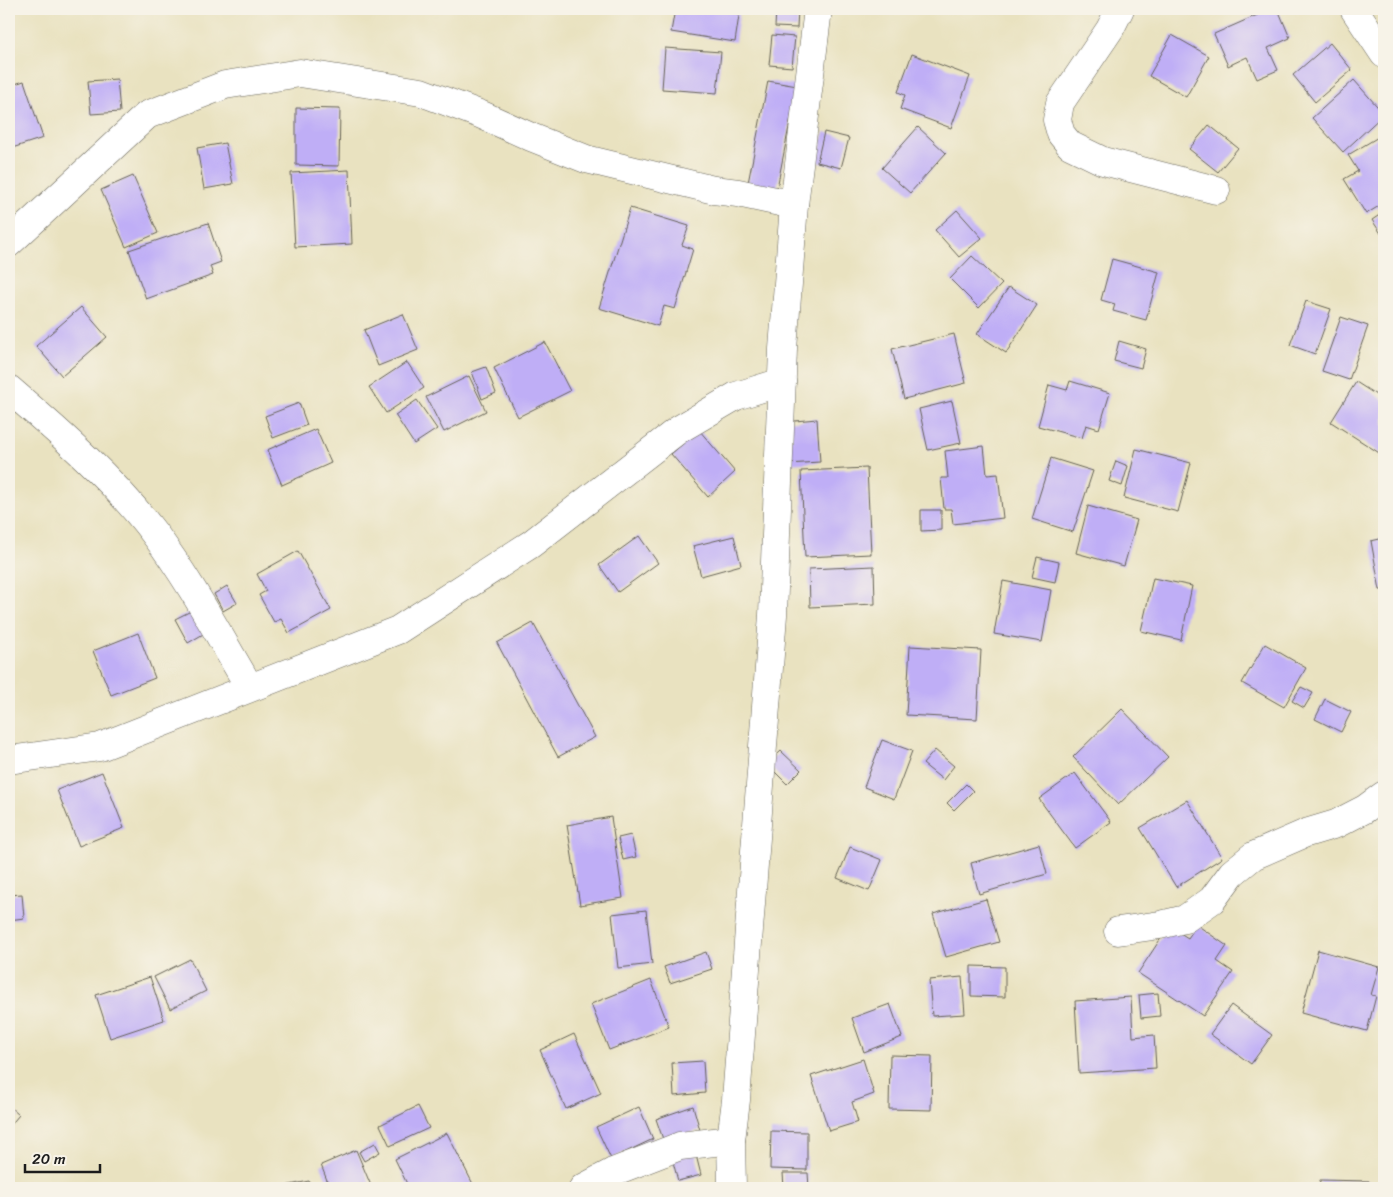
<svg xmlns="http://www.w3.org/2000/svg" width="1393" height="1197" viewBox="0 0 1393 1197" font-family="Sriracha,sans-serif">
  <style>
    .building { fill: #bfaef6 }
    .lines { fill: none; stroke-linecap: round; stroke-linejoin: round }
    .minor-casing { stroke: #646155; stroke-width: 29 }
    .major-casing { stroke: #646155; stroke-width: 29 }
    .minor { stroke: #fff; stroke-width: 28 }
    .major { stroke: #fff; stroke-width: 28 }
  </style>
  <rect width="100%" height="100%" fill="#f7f3e8"/>
  <filter id="ink" filterUnits="userSpaceOnUse"><feTurbulence type="fractalNoise" baseFrequency=".02" numOctaves="2"/><feDisplacementMap in="SourceGraphic" scale="10" xChannelSelector="R" yChannelSelector="G"/><feConvolveMatrix kernelMatrix="1 2 1 2 8 2 1 2 1" color-interpolation-filters="sRGB"/></filter>
  <filter id="wash" filterUnits="userSpaceOnUse"><feTurbulence type="fractalNoise" baseFrequency=".0096" numOctaves="4" result="noise"/><feDisplacementMap in="SourceGraphic" scale="20" xChannelSelector="R" yChannelSelector="G"/><feGaussianBlur stdDeviation="1.12" result="paint"/><feColorMatrix in="noise" values="0 0 0 0 0 0 0 0 0 0 0 0 0 0 0 0 0 1.4 0 .05"/><feComposite in="paint" operator="in"/></filter>
  <g filter="url(#wash)">
    <rect width="100%" height="100%" fill="#e9e2c0"/>
    <g id="blocks">
      <!-- building -->
      <path class="building" d="M675,9H740L735,42L671,32Z
        M776,9H798L797,28L775,27Z
        M1271,9H1278L1290,38L1268,48L1278,70L1257,79L1247,57L1228,66L1214,34Z
        M772,35L795,37L792,67L769,65Z
        M1172,35L1209,56L1186,97L1149,76Z
        M1330,43L1352,70L1315,102L1293,75Z
        M665,48L721,52L717,93L662,89Z
        M912,54L970,76L951,128L900,109L905,95L898,92Z
        M117,79L120,112L91,114L88,81Z
        M1354,80L1384,114L1343,152L1312,118Z
        M24,81L43,138L9,149V86Z
        M768,81L797,86L777,188L748,183Z
        M296,108L340,109L339,166L296,165Z
        M1209,125L1238,148L1218,172L1189,149Z
        M918,127L946,153L910,193L882,168Z
        M824,132L849,138L841,168L817,162Z
        M1380,136L1384,144V203L1366,214L1344,179L1358,171L1348,155Z
        M225,143L233,184L204,189L197,148Z
        M349,170L352,244L295,247L291,173Z
        M133,176L158,233L126,247L101,190Z
        M630,208L689,226L682,245L693,249L675,309L664,306L658,326L599,308Z
        M957,210L982,238L959,257L935,230Z
        M1384,212V238L1372,220Z
        M208,223L221,262L210,266L213,275L146,299L129,250Z
        M972,256L1002,284L979,308L950,279Z
        M1112,259L1159,272L1146,320L1113,311L1115,304L1101,300Z
        M1009,287L1037,305L1006,353L977,334Z
        M1306,301L1331,309L1315,354L1290,345Z
        M81,307L107,337L62,376L36,346Z
        M403,314L418,350L378,366L364,330Z
        M1341,317L1368,326L1349,380L1322,371Z
        M954,334L966,383L904,399L892,349Z
        M1119,341L1146,349L1141,368L1114,361Z
        M545,342L570,391L518,417L494,368Z
        M407,362L424,388L386,413L369,387Z
        M486,367L496,393L482,399L472,372Z
        M469,376L486,411L444,432L426,397Z
        M1070,381L1110,393L1099,429L1086,425L1082,438L1038,426L1049,385L1067,390Z
        M1356,382L1384,400V456L1331,422Z
        M417,400L437,429L414,444L395,415Z
        M952,401L961,443L928,450L919,409Z
        M299,403L307,425L273,438L265,416Z
        M817,419L820,462L787,464L784,422Z
        M316,429L331,463L282,485L267,450Z
        M699,430L735,472L708,497L671,454Z
        M984,446L987,475L998,474L1003,518L953,524L951,509H944L941,478H948L945,451Z
        M1136,449L1191,463L1178,512L1124,498Z
        M1051,458L1093,471L1073,532L1032,519Z
        M1116,461L1128,466L1122,486L1109,481Z
        M867,468L871,554L805,557L801,471Z
        M1088,506L1137,520L1124,566L1076,553Z
        M921,510H941V530L921,531Z
        M639,536L658,563L618,592L599,565Z
        M734,536L741,565L701,576L693,546Z
        M1384,538V590H1380L1371,541Z
        M298,551L331,610L289,633L281,619L274,622L259,595L266,591L257,574Z
        M1037,557L1059,562L1055,582L1032,577Z
        M874,566L875,604L810,607L809,569Z
        M1153,578L1192,586L1181,640L1141,631Z
        M1003,581L1051,590L1042,642L994,634Z
        M227,586L237,603L223,611L214,594Z
        M193,610L205,633L188,643L175,619Z
        M533,623L595,737L558,757L497,643Z
        M138,633L155,678L111,695L93,651Z
        M1265,644L1306,668L1284,707L1242,683Z
        M910,646L981,650L977,719L906,715Z
        M1301,687L1313,693L1304,708L1292,701Z
        M1325,699L1351,712L1341,732L1315,719Z
        M1122,709L1168,757L1118,805L1073,757Z
        M882,740L912,751L894,799L864,787Z
        M935,750L954,766L943,780L923,764Z
        M781,751L801,770L787,784L767,764Z
        M102,772L124,828L79,846L57,790Z
        M1075,773L1111,822L1075,848L1039,799Z
        M966,784L973,791L954,810L947,803Z
        M1187,800L1222,858L1176,887L1140,828Z
        M611,817L623,898L580,905L567,825Z
        M631,835L636,857L623,860L618,838Z
        M1039,844L1047,874L979,894L971,863Z
        M850,847L882,860L869,891L837,878Z
        M22,894L24,918L9,920V895Z
        M986,899L999,942L946,957L933,914Z
        M646,910L652,964L618,968L612,914Z
        M1197,925L1227,946L1217,961L1233,972L1203,1016L1138,973L1169,926L1188,938Z
        M1318,950L1379,967L1371,995L1376,996L1367,1031L1301,1013Z
        M706,952L712,969L670,983L664,967Z
        M190,959L206,991L170,1009L154,977Z
        M971,966L1005,967V997L971,996Z
        M150,977L164,1020L110,1038L96,995Z
        M962,977L965,1014L932,1016L929,980Z
        M651,980L669,1027L609,1050L591,1004Z
        M1158,993L1160,1016L1141,1018L1139,995Z
        M1131,997L1133,1037L1154,1035L1156,1068L1079,1073L1075,1001Z
        M890,1004L902,1037L864,1052L852,1018Z
        M1231,1005L1272,1035L1251,1064L1210,1034Z
        M574,1034L601,1093L566,1109L540,1050Z
        M890,1055L932,1056L931,1110L889,1109Z
        M863,1059L874,1094L852,1102L858,1122L829,1131L811,1076Z
        M703,1061L705,1093L674,1096L672,1063Z
        M9,1106L19,1115L9,1127Z
        M418,1106L429,1128L390,1146L380,1125Z
        M693,1106L700,1130L664,1142L656,1119Z
        M639,1107L653,1139L611,1159L596,1127Z
        M771,1131L807,1132V1170L770,1169Z
        M447,1133L475,1188H409L395,1159Z
        M375,1143L380,1152L364,1161L359,1152Z
        M356,1150L372,1188H330L321,1165Z
        M695,1151L701,1175L678,1181L672,1158Z
        M783,1173H808L809,1188H784Z
        M1320,1180L1369,1181L1368,1188H1319Z
        M309,1181L311,1188H285V1186Z"/>
    </g>
  </g>
  <g filter="url(#ink)">
    <use href="#blocks" fill-opacity="0" stroke="#646155" stroke-width="1"/>
    <g class="lines">
      <!-- minor casing -->
      <g class="minor-casing">
        <path id="minor" d="M1120,9L1110,29L1060,103L1057,120L1061,134L1070,145L1103,161L1216,190
          M9,243L147,115L225,85L300,73L421,92L482,115L531,137L586,159L714,190L738,193L794,205
          M9,389C59,432 114,480 154,533C191,582 219,636 250,688
          M9,760L100,747L398,630L531,544L678,430L736,396L782,382
          M1118,931L1160,925L1185,919L1212,900L1232,873L1253,856L1306,833L1336,824L1365,809L1384,795
          M583,1188L613,1172L680,1146L731,1140"/>
      </g>
      <!-- major casing -->
      <g class="major-casing">
        <path id="major" d="M1354,9L1384,54
          M732,1188L731,1140L736,1100L773,615L783,349L794,205L818,9"/>
      </g>
      <!-- minor -->
      <use href="#minor" class="minor"/>
      <!-- major -->
      <use href="#major" class="major"/>
    </g>
  </g>
  <!-- margin -->
  <rect width="1393" height="1197" fill="none" stroke="#f7f3e8" stroke-width="30"/>
  <!-- scale -->
  <path d="M25 1164v8h75v-8" fill="none" stroke="#1c1c1c" stroke-width="2.5"/>
  <text x="32" y="1164" font-size="15" fill="#1c1c1c" stroke="#f7f3e8" stroke-width="4" paint-order="stroke">20 m</text>
</svg>
